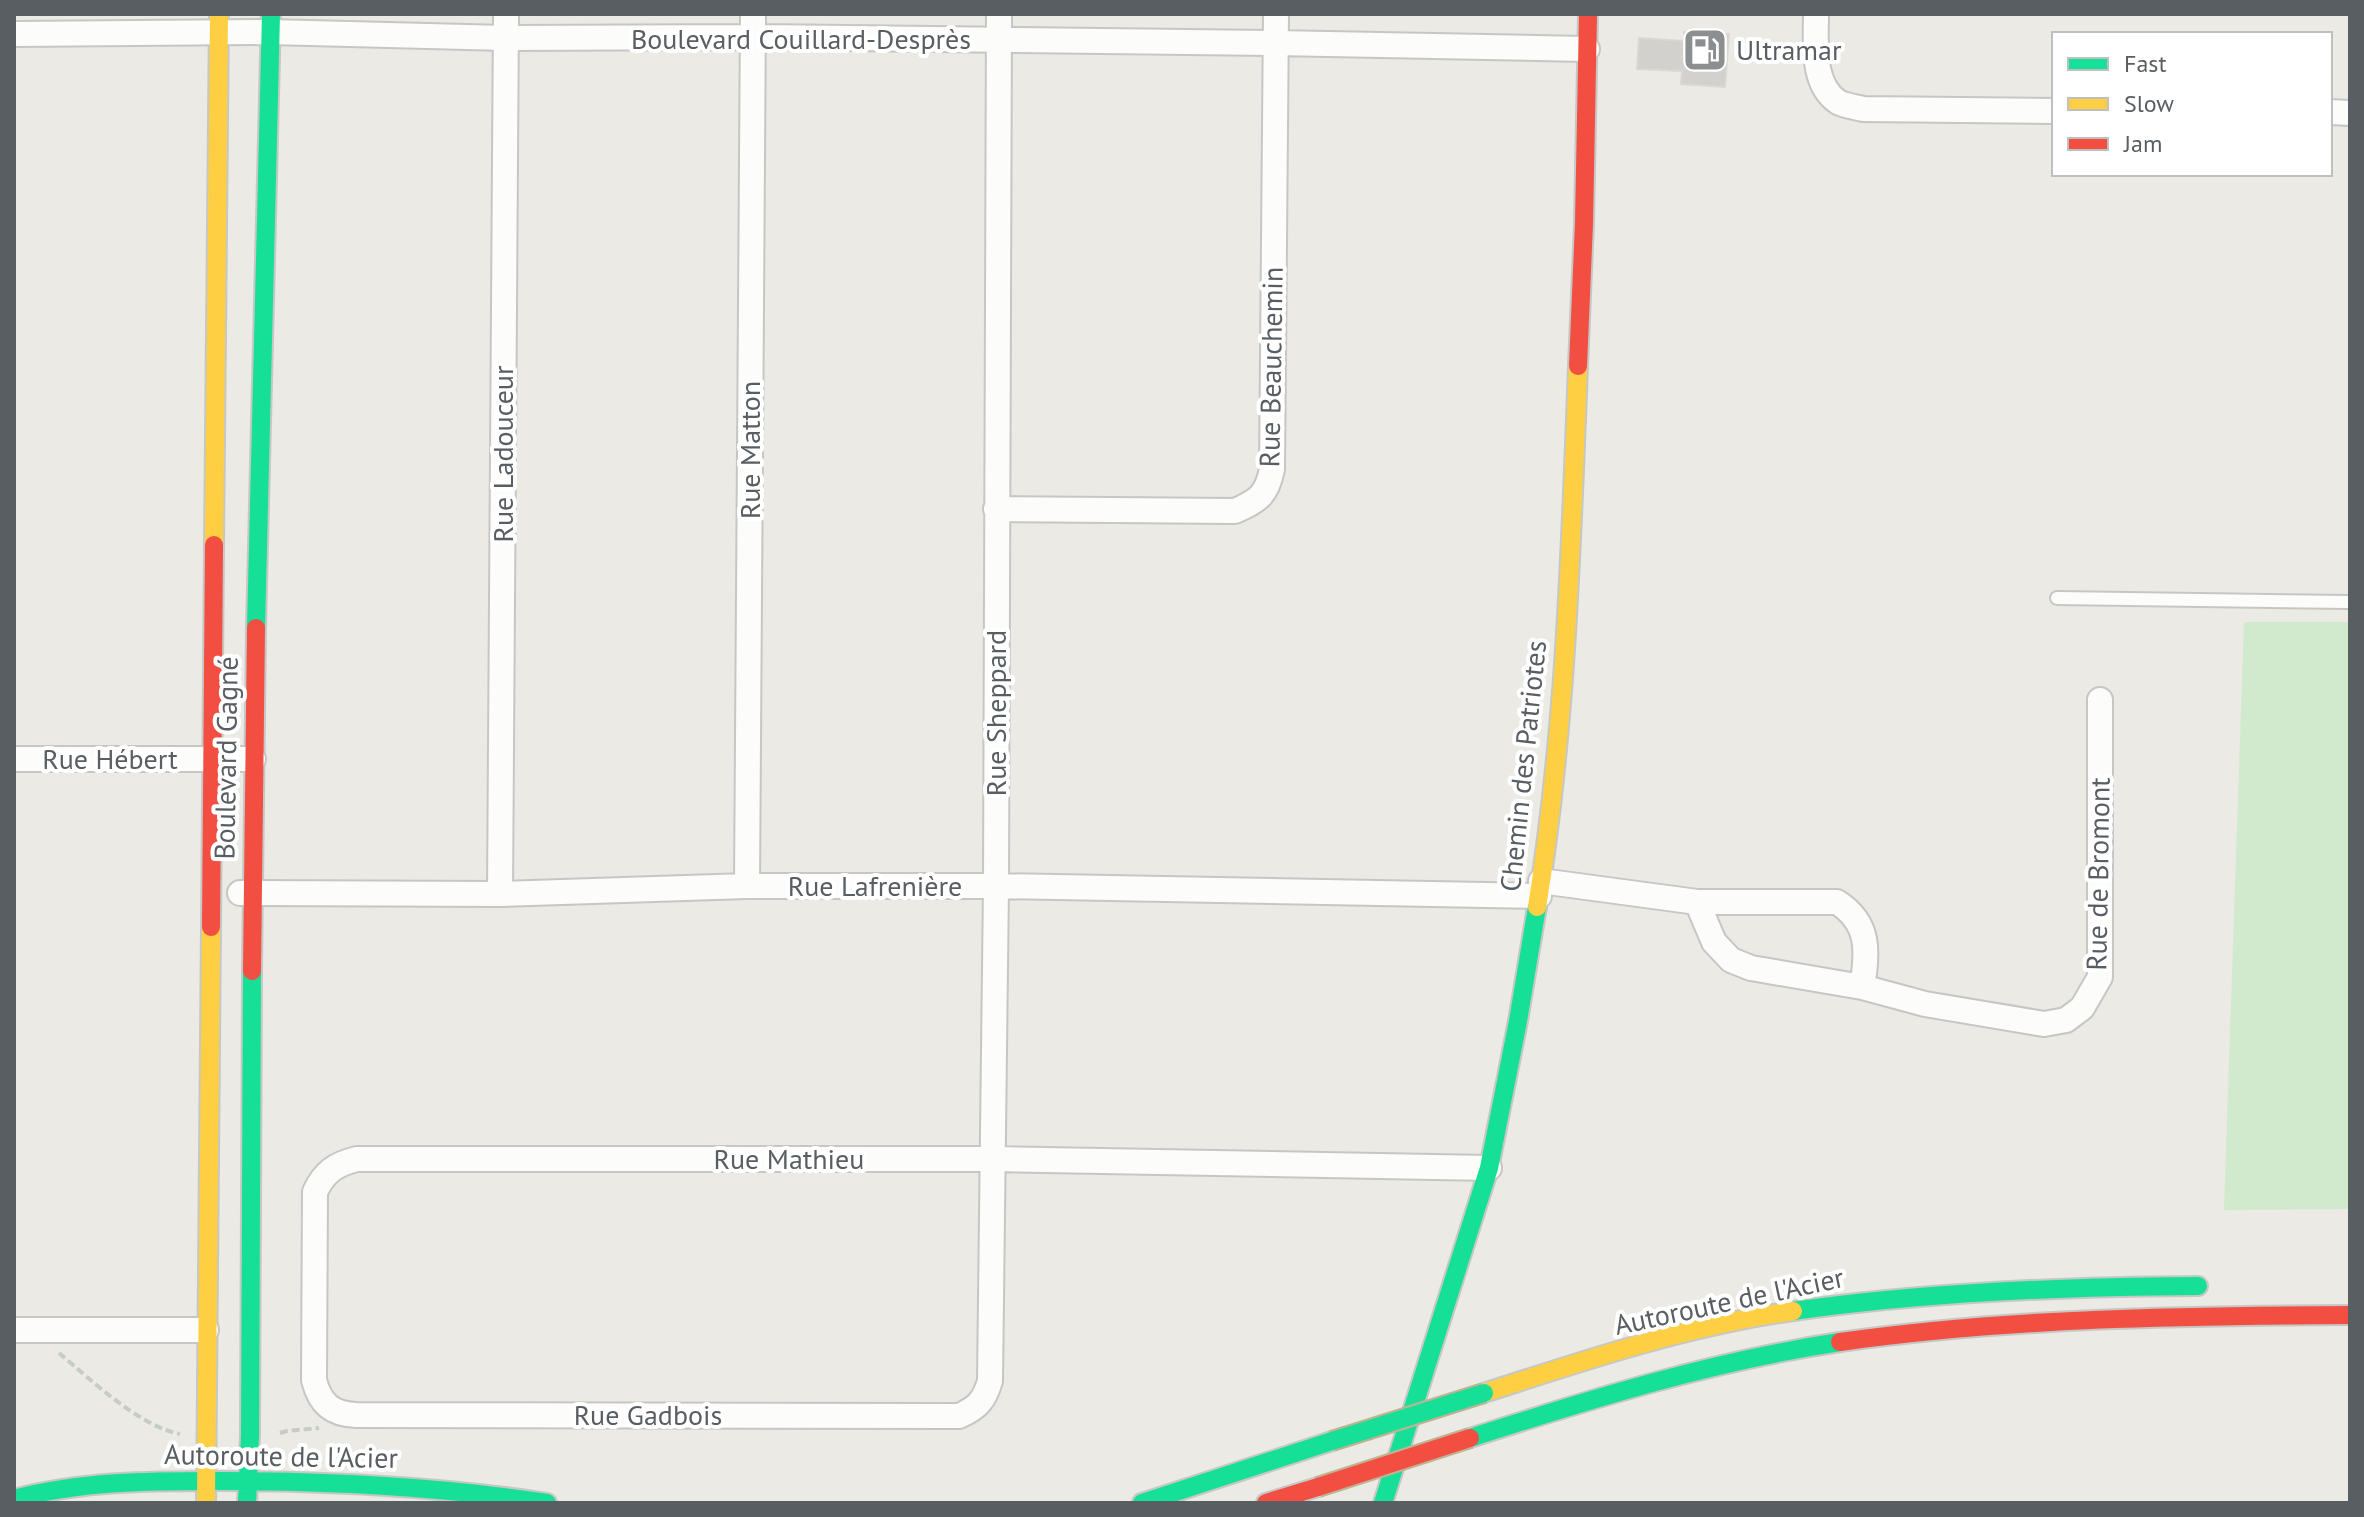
<svg xmlns="http://www.w3.org/2000/svg" width="2364" height="1517" viewBox="0 0 2364 1517" font-family="'PT Sans',sans-serif">
  <style>
    .green { fill: #d1e9cd }
    .building { fill: #d2d1ce; stroke: #dad8d4; stroke-width: 2 }
    .lines { fill: none; stroke-linecap: round; stroke-linejoin: round }
    .lane-casing { stroke: #c6c7c5; stroke-width: 16 }
    .street-casing { stroke: #c6c7c5; stroke-width: 28 }
    .fast-casing { stroke: #c6c8c6; stroke-width: 22 }
    .slow-casing { stroke: #c6c8c6; stroke-width: 22 }
    .jam-casing { stroke: #c6c8c6; stroke-width: 22 }
    .path { stroke: #c6cdc9; stroke-width: 4; stroke-dasharray: 8 4; stroke-linecap: butt }
    .lane { stroke: #fcfcfb; stroke-width: 12 }
    .street { stroke: #fcfcfb; stroke-width: 24 }
    .fast { stroke: #16e098; stroke-width: 18 }
    .slow { stroke: #ffcf43; stroke-width: 18 }
    .jam { stroke: #f24e42; stroke-width: 18 }
    .fast-bridge-casing { stroke: #c2b292; stroke-width: 22; stroke-linecap: butt }
    .jam-bridge-casing { stroke: #c2b292; stroke-width: 22; stroke-linecap: butt }
    .fast-bridge { stroke: #16e098; stroke-width: 18 }
    .jam-bridge { stroke: #f24e42; stroke-width: 18 }
    .labels { text-anchor: middle; stroke-width: 8; stroke-linejoin: round; paint-order: stroke }
    .street-label { font-size: 28px; fill: #595e63; stroke: #fff }
    .poi-label { font-size: 28px; fill: #595e63; stroke: #fff; text-anchor: start }
  </style>
  <rect width="100%" height="100%" fill="#ebeae4"/>
  <!-- green -->
  <path class="green" d="M2244,622H2350V1209L2224,1210Z"/>
  <!-- building -->
  <path class="building" d="M1684,32L1729,34L1725,87L1681,84L1682,71L1637,69L1639,38L1684,41Z"/>
  <g class="lines">
    <!-- lane casing -->
    <g class="lane-casing">
      <path id="lane" d="M2057,598L2350,602"/>
    </g>
    <!-- street casing -->
    <g class="street-casing">
      <path id="street" d="M999,14L996,886L990,1381C984,1401 977,1408 959,1416L356,1415C332,1414 320,1404 314,1380L315,1192C324,1172 336,1164 357,1159H993L1489,1168
        M1816,14C1816,42 1811,84 1838,102C1845,106 1856,107 1863,109L2054,111
        M14,34L270,32L506,38L753,37L1275,43L1587,49
        M2330,112L2350,113
        M996,509L1235,511C1258,501 1267,495 1272,469L1276,14
        M14,759H253
        M1541,881L1697,902L1714,942L1731,960L1751,968L1862,987L1925,1004L2044,1024L2066,1020L2082,1008L2100,977V700
        M747,886L753,14
        M240,893L500,894L747,886H996L1539,896
        M500,894L506,14
        M1697,902H1837C1870,923 1868,952 1862,987
        M14,1330H206"/>
    </g>
    <!-- fast casing -->
    <g class="fast-casing">
      <path id="fast" d="M256,628L271,14
        M1793,1311C1927,1292 2063,1287 2198,1286
        M1470,1438C1591,1399 1714,1361 1840,1342
        M14,1499C81,1481 150,1481 219,1481C329,1481 438,1486 547,1503
        M247,1503L250,1435L252,971
        M1142,1503L1332,1441
        M1383,1503L1489,1168L1518,1021L1537,907"/>
    </g>
    <!-- slow casing -->
    <g class="slow-casing">
      <path id="slow" d="M214,545L219,14
        M1537,907C1566,729 1571,547 1578,366
        M1484,1393C1585,1360 1688,1326 1793,1311
        M206,1503L211,927"/>
    </g>
    <!-- jam casing -->
    <g class="jam-casing">
      <path id="jam" d="M1578,366L1584,223L1588,14
        M211,927L214,545
        M252,971L256,628
        M1840,1342C2010,1318 2179,1316 2350,1315
        M1266,1503L1318,1487"/>
    </g>
    <!-- path -->
    <path class="path" d="M59,1353C91,1380 139,1426 180,1434
      M280,1433L287,1431L319,1428"/>
    <!-- lane -->
    <use href="#lane" class="lane"/>
    <!-- street -->
    <use href="#street" class="street"/>
    <!-- fast -->
    <use href="#fast" class="fast"/>
    <!-- slow -->
    <use href="#slow" class="slow"/>
    <!-- jam -->
    <use href="#jam" class="jam"/>
    <!-- fast-bridge casing -->
    <g class="fast-bridge-casing">
      <path id="fast-bridge" d="M1332,1441L1484,1393"/>
    </g>
    <!-- jam-bridge casing -->
    <g class="jam-bridge-casing">
      <path id="jam-bridge" d="M1318,1487L1470,1438"/>
    </g>
    <!-- fast-bridge -->
    <use href="#fast-bridge" class="fast-bridge"/>
    <!-- jam-bridge -->
    <use href="#jam-bridge" class="jam-bridge"/>
  </g>
  <!-- icons -->
  <defs>
    <g id="fuel-square" transform="scale(2.3)"><rect x="-9" y="-9" width="18" height="18" rx="4" fill="#8c8f90" stroke="#fff"/><path d="M-5.5-6h7V0h2V4h1.3V-2.5L3-4.5l.8-.8L6-3V5H2.5V1h-1V6h-7ZM-4.2-4.7v3.2H.2V-4.7Z" fill="#fff"/></g>
  </defs>
  <g fill-rule="evenodd">
    <use href="#fuel-square" x="1705" y="50"/>
  </g>
  <g class="labels">
    <!-- street labels -->
    <g class="street-label">
      <text x="801" y="49">Boulevard Couillard-Desprès</text>
      <text transform="translate(1271 367) rotate(-89)" y="10">Rue Beauchemin</text>
      <text transform="translate(750 450) rotate(-90)" y="10">Rue Matton</text>
      <text transform="translate(503 454) rotate(-90)" y="10">Rue Ladouceur</text>
      <text transform="translate(996 713) rotate(-90)" y="10">Rue Sheppard</text>
      <text transform="translate(226 758) rotate(-89)" y="10">Boulevard Gagné</text>
      <text x="110" y="769">Rue Hébert</text>
      <text transform="translate(1523 766) rotate(-84)" y="10">Chemin des Patriotes</text>
      <text transform="translate(2098 874) rotate(-89)" y="10">Rue de Bromont</text>
      <text x="875" y="896">Rue Lafrenière</text>
      <text x="789" y="1169">Rue Mathieu</text>
      <text transform="translate(1729 1301) rotate(-12)" y="10">Autoroute de l'Acier</text>
      <text x="648" y="1425">Rue Gadbois</text>
      <text transform="translate(281 1456) rotate(1)" y="10">Autoroute de l'Acier</text>
    </g>
    <!-- poi labels -->
    <g class="poi-label">
      <text x="1736" y="60">Ultramar</text>
    </g>
  </g>
  <!-- border -->
  <rect width="2364" height="1517" fill="none" stroke="#595e63" stroke-width="32"/>
  <!-- legend -->
  <rect x="2052" y="32" width="280" height="144" fill="#ffffff" stroke="#bdbfc1" stroke-width="2"/>
  <rect x="2068" y="58" width="40" height="12" fill="#16e098" stroke="#bdbfc1" stroke-width="2"/>
  <text x="2124" y="72" font-size="24" fill="#595e63">Fast</text>
  <rect x="2068" y="98" width="40" height="12" fill="#ffcf43" stroke="#bdbfc1" stroke-width="2"/>
  <text x="2124" y="112" font-size="24" fill="#595e63">Slow</text>
  <rect x="2068" y="138" width="40" height="12" fill="#f24e42" stroke="#bdbfc1" stroke-width="2"/>
  <text x="2124" y="152" font-size="24" fill="#595e63">Jam</text>
</svg>
